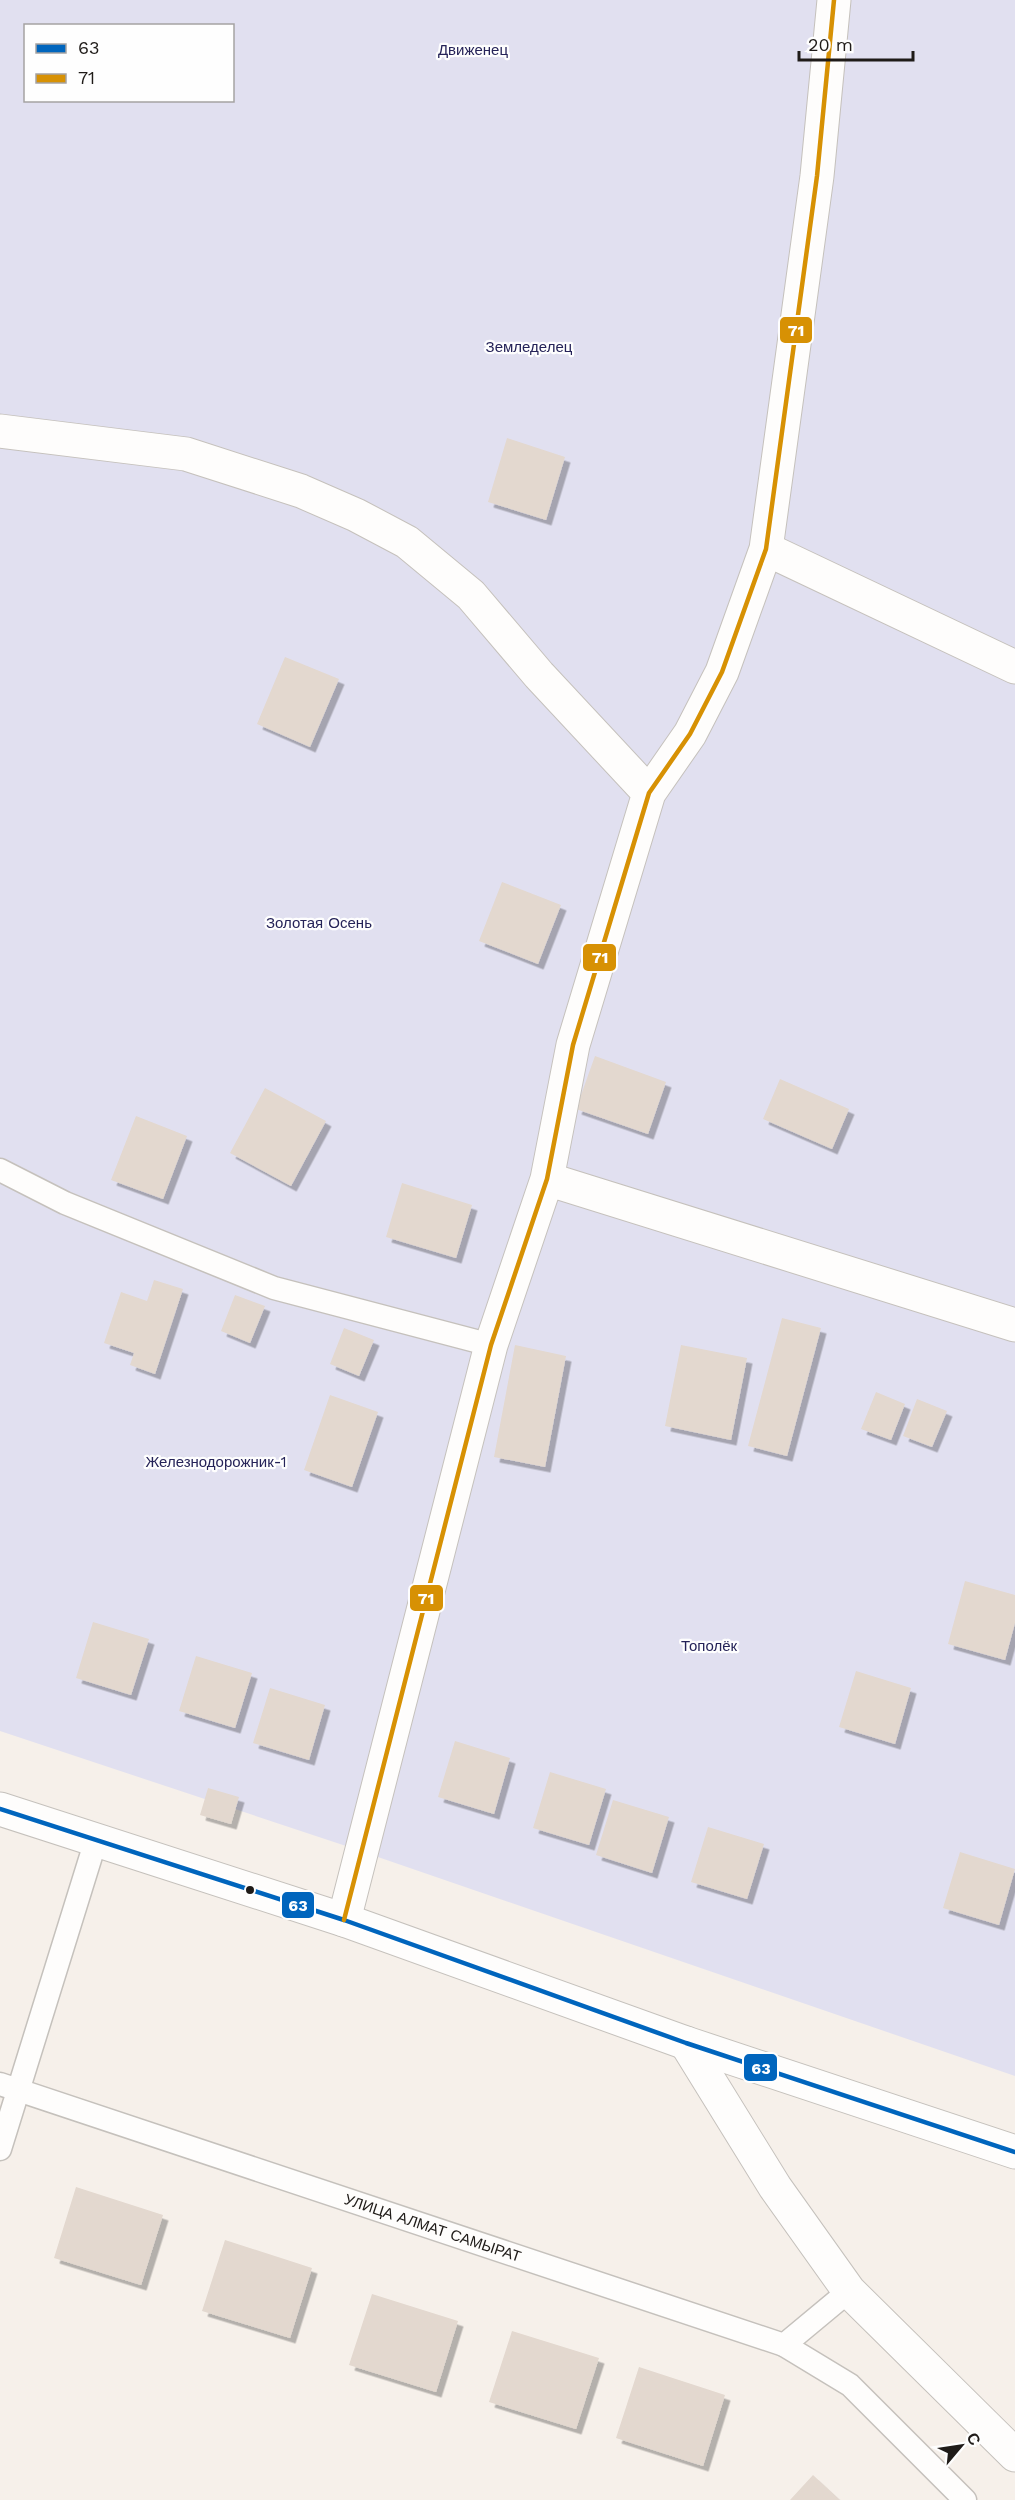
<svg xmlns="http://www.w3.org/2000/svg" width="1015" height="2500" viewBox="0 0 1015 2500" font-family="'Work Sans',sans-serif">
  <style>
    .green { fill: #e1e0f0; fill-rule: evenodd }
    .building { fill: #e3d8cf; filter: url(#shadow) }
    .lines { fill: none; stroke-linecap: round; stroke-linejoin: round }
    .service-casing { stroke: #c5c1bc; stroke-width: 25 }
    .minor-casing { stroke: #c5c1bc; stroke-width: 35 }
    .tertiary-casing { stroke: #c5c1bc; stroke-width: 35 }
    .service { stroke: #fefdfc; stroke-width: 22 }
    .minor { stroke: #fefdfc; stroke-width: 33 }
    .tertiary { stroke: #fefdfc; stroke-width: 33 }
    .bus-1-casing { stroke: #fefefe; stroke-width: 9 }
    .bus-2-casing { stroke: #fefefe; stroke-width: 9 }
    .bus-1 { stroke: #0065bd; stroke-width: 4.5 }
    .bus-2 { stroke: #d79104; stroke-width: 4.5 }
    .bus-dot { fill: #1f1b18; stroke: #fefefe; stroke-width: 2 }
    .labels { text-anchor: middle; stroke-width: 4.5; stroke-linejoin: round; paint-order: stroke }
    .park-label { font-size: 15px; fill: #252358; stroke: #fefefe }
    .street-label { font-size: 15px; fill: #1f1b18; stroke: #fefefe }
    .line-badge { stroke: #fefefe; stroke-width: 2 }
    .badge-label { font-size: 16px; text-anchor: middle; font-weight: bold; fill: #fff }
  </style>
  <defs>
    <filter id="shadow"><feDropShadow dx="5.5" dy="5.5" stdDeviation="0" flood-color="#0004"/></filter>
  </defs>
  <rect width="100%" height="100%" fill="#f6f0ea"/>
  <!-- green -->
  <path class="green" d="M0,0H1015V2076L346,1846L0,1731ZM26,26H232V100H26Z"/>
  <!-- building -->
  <path class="building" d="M507,438L565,457L546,520L488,502Z
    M285,657L339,679L310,747L257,724Z
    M502,882L561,905L538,964L479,941Z
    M595,1056L666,1082L648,1134L576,1109Z
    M780,1079L849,1109L832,1149L763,1119Z
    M265,1088L326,1121L291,1186L230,1153Z
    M136,1116L187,1136L163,1199L111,1180Z
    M402,1183L472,1205L456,1258L386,1237Z
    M154,1280L183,1289L155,1374L130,1365L134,1353L104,1343L121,1292L147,1301Z
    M235,1295L265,1306L250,1343L221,1331Z
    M782,1318L821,1328L787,1456L748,1446Z
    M344,1328L374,1340L359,1376L330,1364Z
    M515,1345L566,1356L545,1467L494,1457Z
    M681,1345L747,1358L731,1440L665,1426Z
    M876,1392L905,1404L891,1440L861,1429Z
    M330,1395L378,1412L352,1487L304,1470Z
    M917,1399L947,1411L932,1447L903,1436Z
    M965,1581L1015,1595V1623L1005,1660L948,1644Z
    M93,1622L149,1639L131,1695L76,1678Z
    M196,1656L252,1673L235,1728L179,1711Z
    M856,1671L911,1688L895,1744L839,1727Z
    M270,1688L325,1705L309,1760L253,1743Z
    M455,1741L510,1758L494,1814L438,1797Z
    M550,1772L606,1789L589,1845L533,1828Z
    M208,1788L239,1797L231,1824L200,1815Z
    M613,1800L669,1817L652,1873L596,1855Z
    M708,1827L764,1844L747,1899L691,1882Z
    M960,1852L1015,1869L999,1925L943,1908Z
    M76,2187L163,2215L141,2285L54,2258Z
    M225,2240L312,2268L290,2338L202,2311Z
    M372,2294L458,2321L436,2392L349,2365Z
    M512,2331L599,2358L576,2429L489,2402Z
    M639,2367L725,2395L703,2466L616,2438Z
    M813,2475L840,2500H790Z"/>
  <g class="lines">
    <!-- service casing -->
    <g class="service-casing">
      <g id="service">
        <path d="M0,1170L65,1203L274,1288L491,1345"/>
        <path id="s1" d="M0,2084L784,2345L849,2291"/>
        <path d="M0,2149L96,1840"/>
        <path d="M784,2345L850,2385L965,2500"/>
      </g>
    </g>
    <!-- minor casing -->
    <g class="minor-casing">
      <path id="minor" d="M0,431L186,454L301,491L356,515L407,542L471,595L539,675L649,793
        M766,549L1015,667
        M547,1179L1015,1325
        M344,1920L491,1345L547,1179L573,1045L649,793L690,734L722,672L766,549L817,176L834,0
        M686,2043L775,2187L849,2291L1015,2455"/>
    </g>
    <!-- tertiary casing -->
    <g class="tertiary-casing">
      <path id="tertiary" d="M0,1809L344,1920L686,2043L1015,2152"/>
    </g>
    <!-- service -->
    <use href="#service" class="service"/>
    <!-- minor -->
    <use href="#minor" class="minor"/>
    <!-- tertiary -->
    <use href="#tertiary" class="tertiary"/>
    <!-- bus-1 casing -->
    <g class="bus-1-casing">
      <path id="bus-1" d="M0,1809L344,1920L686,2043L1015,2152"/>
    </g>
    <!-- bus-2 casing -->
    <g class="bus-2-casing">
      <path id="bus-2" d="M344,1920L491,1345L547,1179L573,1045L649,793L690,734L722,672L766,549L817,176L834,0"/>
    </g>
    <!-- bus-1 -->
    <use href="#bus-1" class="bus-1"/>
    <!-- bus-2 -->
    <use href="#bus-2" class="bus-2"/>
  </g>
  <!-- markers -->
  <circle class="bus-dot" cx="250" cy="1890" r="5"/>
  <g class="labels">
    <!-- park labels -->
    <g class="park-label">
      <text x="473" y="55">Движенец</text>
      <text x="529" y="352">Земледелец</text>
      <text x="319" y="928">Золотая Осень</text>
      <text x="216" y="1467">Железнодорожник-1</text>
      <text x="709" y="1651">Тополёк</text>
    </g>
    <!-- street labels -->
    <g class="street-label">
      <text dy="5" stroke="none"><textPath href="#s1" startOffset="456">УЛИЦА АЛМАТ САМЫРАТ</textPath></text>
    </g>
  </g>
  <g class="line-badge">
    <rect x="779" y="316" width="34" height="28" rx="6" fill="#d79104"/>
    <rect x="582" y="943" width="35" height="29" rx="6" fill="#d79104"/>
    <rect x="409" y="1584" width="35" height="28" rx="6" fill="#d79104"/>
    <rect x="281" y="1891" width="34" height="28" rx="6" fill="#0065bd"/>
    <rect x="743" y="2053" width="35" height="29" rx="6" fill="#0065bd"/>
  </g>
  <g class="badge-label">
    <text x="796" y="336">71</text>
    <text x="600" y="963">71</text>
    <text x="426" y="1604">71</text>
    <text x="298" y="1911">63</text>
    <text x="761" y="2074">63</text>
  </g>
  <!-- legend -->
  <rect x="24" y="24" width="210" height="78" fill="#fefefe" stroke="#a5a3a2" stroke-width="1.5"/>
  <rect x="36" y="44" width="30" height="9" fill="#0065bd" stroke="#a5a3a2" stroke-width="1.5"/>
  <text x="78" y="54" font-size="18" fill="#1f1b18">63</text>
  <rect x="36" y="74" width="30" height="9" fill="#d79104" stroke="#a5a3a2" stroke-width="1.5"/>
  <text x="78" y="84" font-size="18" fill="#1f1b18">71</text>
  <!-- north arrow -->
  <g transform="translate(961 2446) rotate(61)" stroke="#fefefe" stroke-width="4.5" paint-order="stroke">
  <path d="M0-4.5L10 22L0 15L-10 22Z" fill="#1f1b18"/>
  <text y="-9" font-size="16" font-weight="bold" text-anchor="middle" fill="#1f1b18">С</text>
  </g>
  <!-- scale -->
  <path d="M799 51v9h114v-9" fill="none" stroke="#1f1b18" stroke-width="3"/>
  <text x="808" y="51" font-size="18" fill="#1f1b18" stroke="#fefefe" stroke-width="4.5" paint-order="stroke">20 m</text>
</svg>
